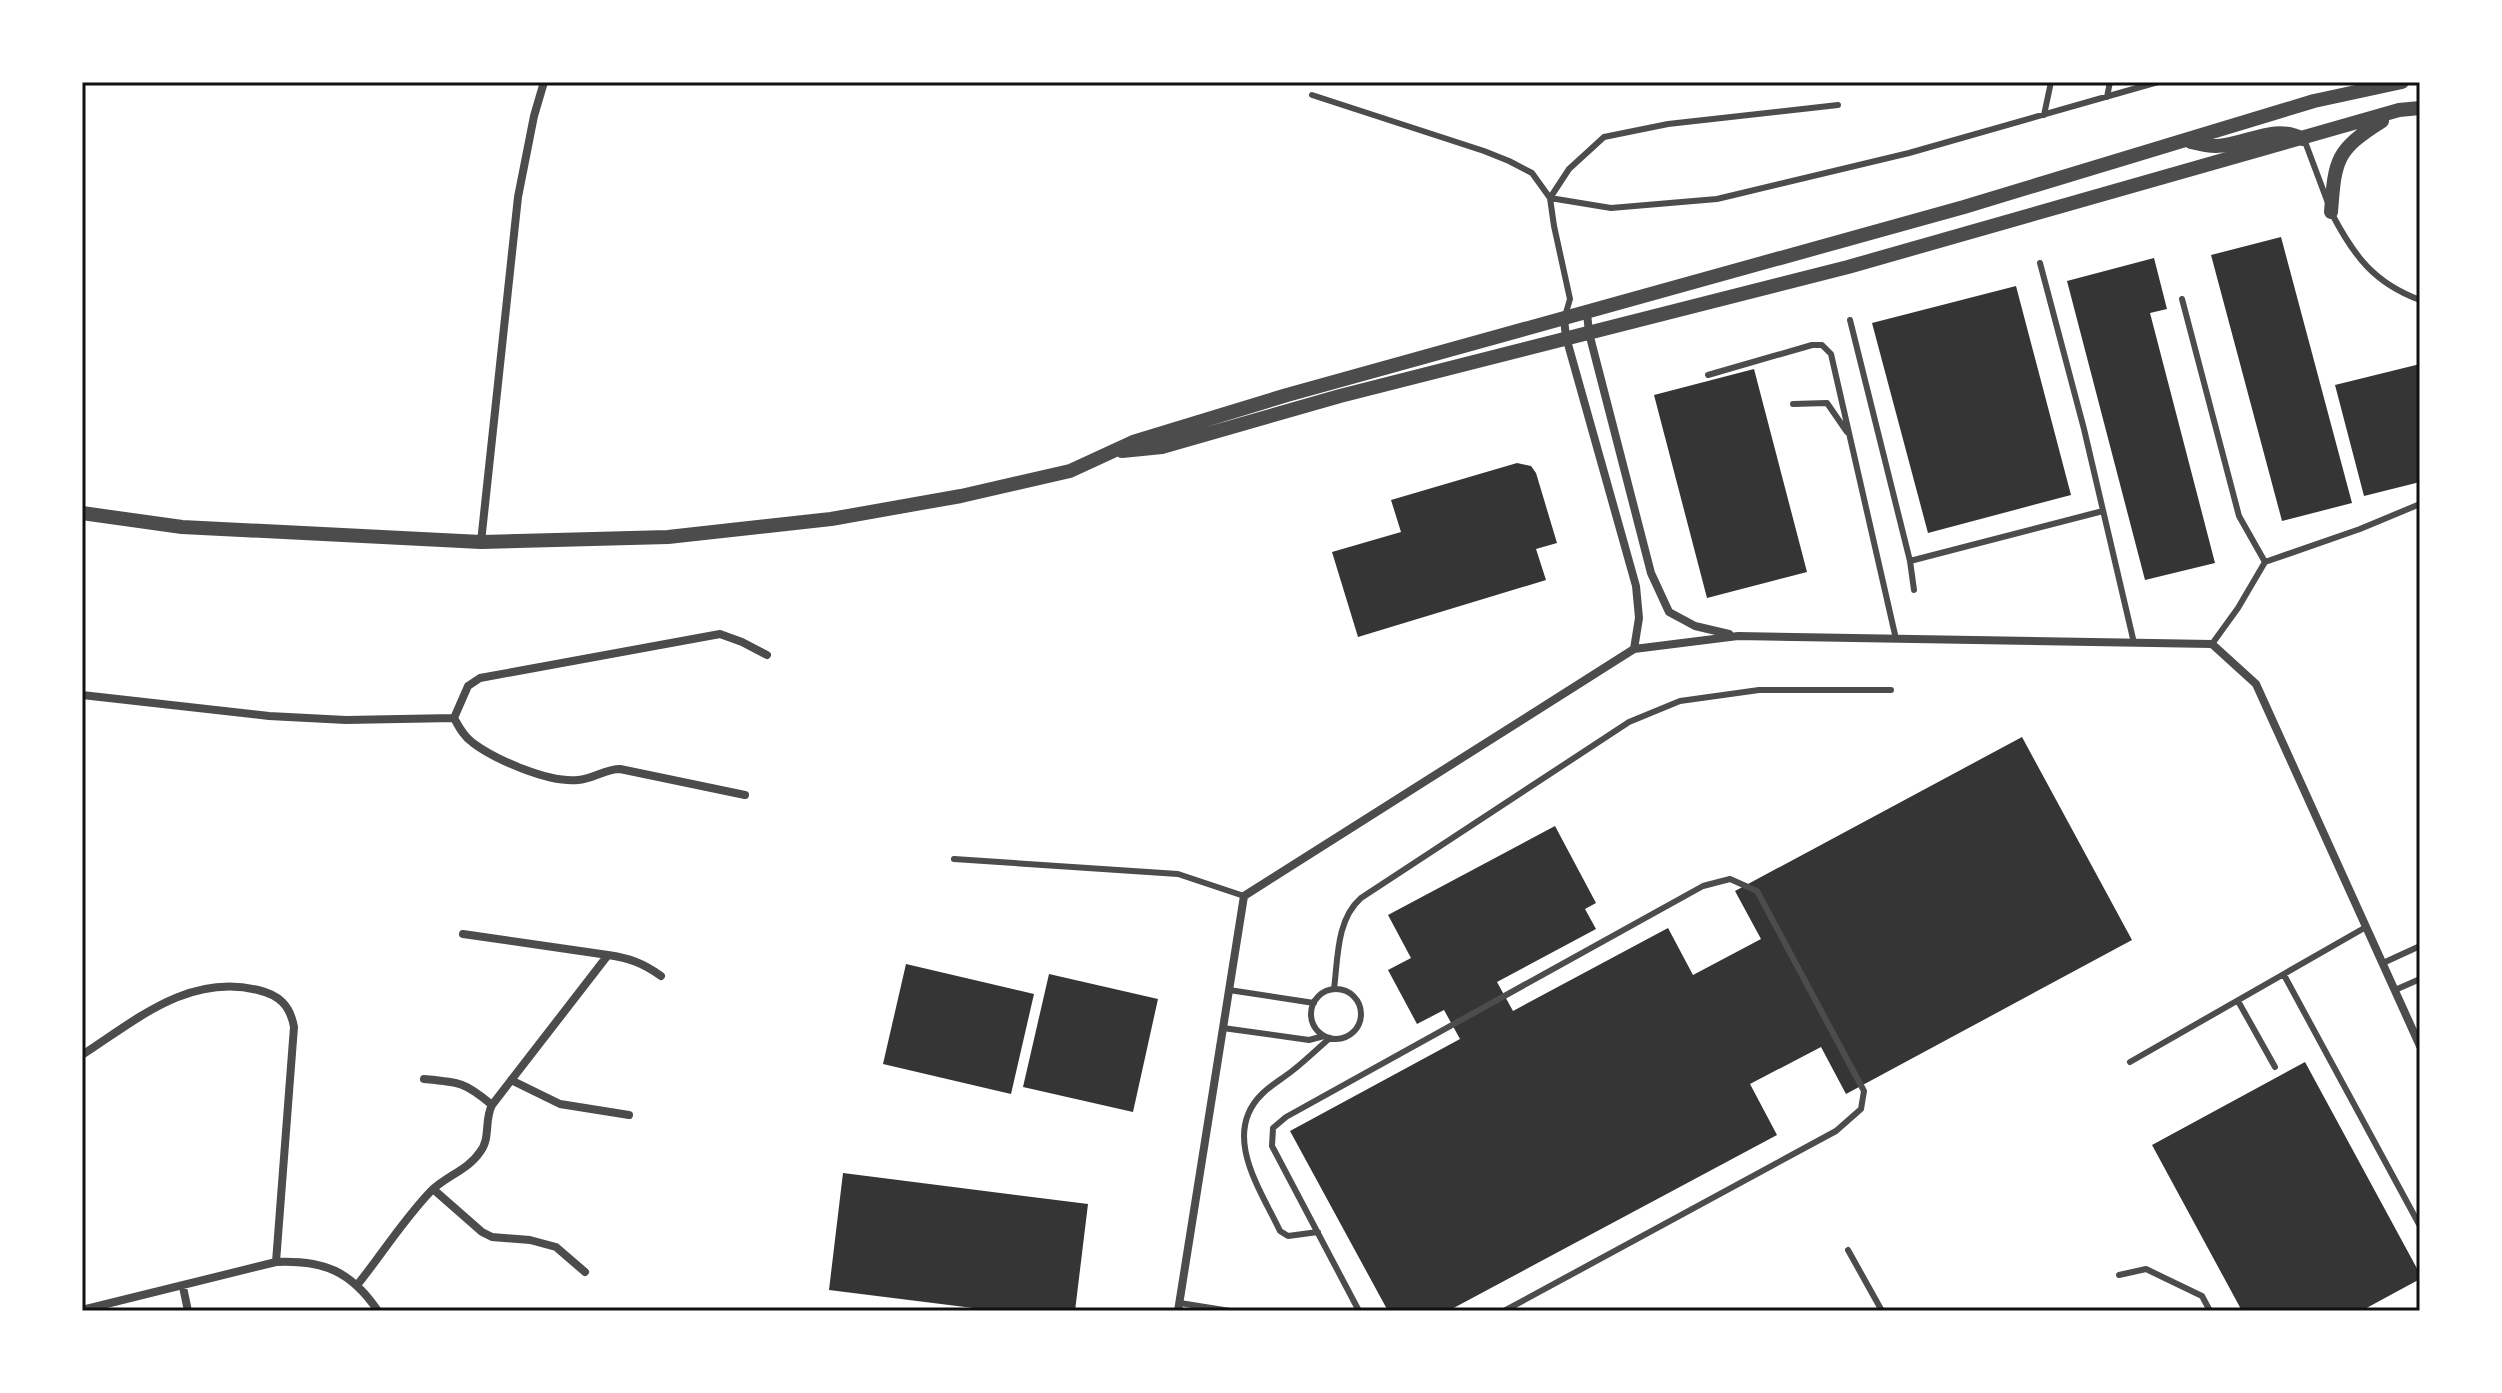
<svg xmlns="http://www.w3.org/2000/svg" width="2502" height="1393" viewBox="0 0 2502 1393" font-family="Arial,sans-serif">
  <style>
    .building { fill: #353535 }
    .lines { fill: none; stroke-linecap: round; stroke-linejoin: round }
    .service { stroke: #4c4c4c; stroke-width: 6 }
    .minor { stroke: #4c4c4c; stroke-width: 8 }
    .tertiary { stroke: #4c4c4c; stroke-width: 14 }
    .neatline { fill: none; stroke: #111; stroke-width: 3 }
  </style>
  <rect width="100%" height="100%" fill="#fff"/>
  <!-- building -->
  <path class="building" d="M2281,237L2352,503L2282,521L2211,255Z
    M2154,258L2167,309L2150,313L2215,563L2145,580L2067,281Z
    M2016,286L2071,495L1928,533L1872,323Z
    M2420,364V482L2364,496L2335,385Z
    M1754,369L1807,572L1707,598L1654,395Z
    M1517,463L1531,466L1536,473L1557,543L1536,549L1546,580L1358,637L1332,552L1401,532L1391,500Z
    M2022,737L2132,940L1846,1094L1821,1047L1750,1084L1777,1135L1448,1311H1388L1290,1131L1460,1039L1444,1010L1417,1024L1388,970L1411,958L1388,915L1555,826L1596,903L1585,909L1596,929L1497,982L1513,1011L1668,928L1693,975L1761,939L1735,891Z
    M906,964L1034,994L1011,1094L883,1064Z
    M1049,974L1158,999L1133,1112L1023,1087Z
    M2305,1062L2420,1274V1279L2361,1311H2242L2152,1145Z
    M843,1173L1088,1204L1075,1311H997L829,1290Z"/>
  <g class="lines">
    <!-- service -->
    <path class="service" d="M1312,95L1484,151L1509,161L1532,173L1550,198L1554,226L1570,299L1565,316
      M2107,97L2110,82
      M1838,105L1668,124L1604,137L1569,169L1550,198L1611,208L1717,199L1909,153L2158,82
      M2044,115L2051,82
      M2304,139L2328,203
      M2332,214C2354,256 2374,283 2420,300
      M2040,263L2084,429L2134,643
      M2182,299L2239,516L2265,562L2238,608L2212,644
      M1850,320L1910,561
      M1708,375L1812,345H1822L1831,354L1896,639
      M1793,404L1827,403L1847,432
      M2265,562L2360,529L2420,504
      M1914,590L1910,561L2103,511
      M954,859L1178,874L1244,896
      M2383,963L2420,946
      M2284,975L2420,1226
      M1334,989C1338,959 1336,920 1361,898L1629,722L1680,701L1759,690H1891
      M1311 1014a25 25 0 1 1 50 0a25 25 0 1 1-50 0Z
      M1229,990L1314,1003
      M2395,990L2420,979
      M2238,1001L2275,1067
      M1223,1028L1309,1040L1324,1036
      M2130,1062L2366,927
      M1318,1232L1288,1236L1280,1231C1260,1189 1221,1134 1262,1094C1271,1085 1282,1079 1292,1071C1305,1061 1317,1049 1330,1038
      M1848,1250L1882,1311
      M2119,1275L2146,1269L2202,1296L2210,1311
      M1180,1303L1230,1311
      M1359,1311L1272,1146L1273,1128L1286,1117L1703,886L1730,879L1757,891L1864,1091L1861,1109L1836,1131L1504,1311"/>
    <!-- minor -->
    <path class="minor" d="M1587,313L1589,333L1651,573L1669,612L1695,626L1729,634
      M1564,319L1566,337L1636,586L1639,618L1634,649
      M481,542L518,197L534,116L544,82
      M82,695L269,716L346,720L454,718
      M745,795L620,769C605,769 593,779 578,780C549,783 496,760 473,743C464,737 459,727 454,718L468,686L480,678L720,634L742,642L767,655
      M608,955C629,958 643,963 661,976
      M82,1055C136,1020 189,973 258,990C279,995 290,1005 294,1027L276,1262
      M424,1079C459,1082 465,1082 492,1105
      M511,1080L560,1104L629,1115
      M433,1189L482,1232L492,1237L530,1240L556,1247L585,1272
      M358,1284C382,1254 404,1219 431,1191C446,1176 468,1170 480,1152C491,1138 484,1120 492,1105L608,955L463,934
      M183,1287L188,1311
      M82,1310L276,1262C324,1260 351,1271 378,1311
      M1178,1311L1244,896L1634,649L1738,636L2212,644L2256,684L2420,1046"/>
    <!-- tertiary -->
    <path class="tertiary" d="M2191,142C2199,144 2208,146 2216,146C2246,145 2274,123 2303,139
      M2331,212C2335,159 2336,150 2382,121
      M1122,451L1162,447L1340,396L1848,267L2399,110L2420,108
      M82,513L182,527L481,542L668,537L831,519L961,496L1070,471L1133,442L1287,395L1964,207L2314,101L2402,82"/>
  </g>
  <!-- border -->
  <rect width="2502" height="1393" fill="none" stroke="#ffffff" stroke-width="168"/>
  <rect x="84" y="84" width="2334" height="1225" class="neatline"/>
</svg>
